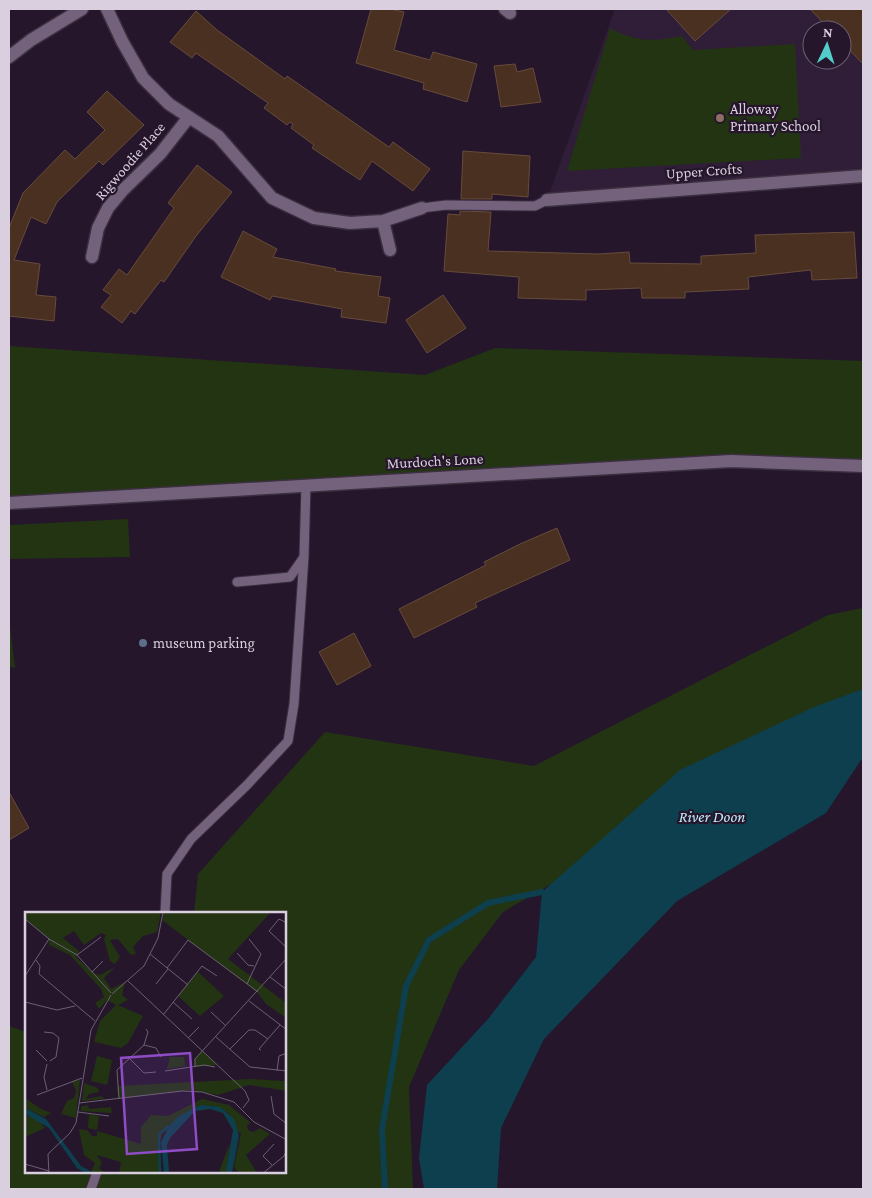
<svg xmlns="http://www.w3.org/2000/svg" width="872" height="1198" viewBox="0 0 872 1198" font-family="'Crimson Pro',serif">
  <style>
    .built { fill: #301e38; fill-rule: evenodd }
    .green { fill: #233413 }
    .water { fill: #0d3f4e }
    .lines { fill: none; stroke-linecap: round; stroke-linejoin: round }
    .stream { stroke: #0d3f4e; stroke-width: 6 }
    .building { fill: #4a3021; stroke: #674b3b }
    .lane-casing { stroke: #3b2f40; stroke-width: 11 }
    .street-casing { stroke: #3b2f40; stroke-width: 15 }
    .secondary-casing { stroke: #3b2f40; stroke-width: 15 }
    .lane { stroke: #74627c; stroke-width: 9 }
    .street { stroke: #74627c; stroke-width: 12 }
    .secondary { stroke: #74627c; stroke-width: 12 }
    .education-dot { fill: #8d6e63; stroke: #25162c; stroke-width: 2 }
    .service-dot { fill: #5c6f8a; stroke: #25162c; stroke-width: 2 }
    .labels { text-anchor: middle; stroke-width: 4.5; stroke-linejoin: round; paint-order: stroke }
    .poi-label { font-size: 15px; fill: #dacfde; stroke: #25162c; text-anchor: start }
    .street-label { font-size: 15px; fill: #dacfde; stroke: #25162c }
    .water-label { font-size: 16px; font-style: italic; fill: #c0ecfb; stroke: #25162c }
    .inset-river { fill: none; stroke: #0d3f4e; stroke-width: 2.5 }
    .inset-road { fill: none; stroke: #6d6073; stroke-width: 1 }
    .view { fill: #8e4dc5; fill-opacity: 0.15; stroke: #8e4dc5; stroke-width: 2.5 }
    .inset-edge { fill: none; stroke: #dacfde; stroke-width: 2.5 }
  </style>
  <rect width="100%" height="100%" fill="#25162c"/>
  <!-- built -->
  <path class="built" d="M615,9H863V176L547,200ZM812,30H842V60H812Z"/>
  <!-- green -->
  <path class="green" d="M610,28C634,42 655,42 682,36L693,50L795,44L801,158L567,171Z
    M9,346L425,375L495,348L863,361V466L731,461L9,503Z
    M128,519L130,557L9,559V525Z
    M863,608V704L503,912L459,970L409,1087L413,1189H9V1026L26,1032V1172H285V913H194L198,874L325,732L534,766L828,615Z
    M9,618L15,667V668L9,666Z"/>
  <!-- water -->
  <path class="water" d="M863,689V757L826,813L677,901L544,1039L501,1128L497,1189H424L419,1158L427,1085L488,1019L536,957L542,892L680,770L814,707Z"/>
  <g class="lines">
    <!-- stream -->
    <path class="stream" d="M385,1189L382,1129L406,986L429,940L488,903L542,892"/>
  </g>
  <!-- building -->
  <path class="building" d="M371,9H390L404,12L394,50L430,60L433,52L477,64L467,102L423,89L424,83L356,63Z
    M666,9H731L695,41Z
    M810,9H863V64L842,42V30H830Z
    M196,11L217,30L285,79L287,76L389,147L393,142L430,169L413,191L372,161L360,180L312,148L314,145L291,128L293,124L290,122L287,125L264,108L268,103L196,53L192,58L170,42Z
    M515,64L517,72L533,68L541,102L501,107L494,66Z
    M107,91L144,125L103,165L99,161L57,202L46,224L31,217L14,260L40,264L36,295L56,297L54,321L9,316V228L23,193L65,150L75,159L105,130L87,112Z
    M463,151L530,156L528,197L492,194V199H461Z
    M197,165L232,192L196,236L164,282L161,280L135,314L131,311L122,323L101,307L111,295L103,290L119,269L127,275L174,208L168,203Z
    M460,211L491,212L488,251L599,254L629,252L630,263L701,264V256L756,253L755,235L854,232L857,278L812,280L811,270L748,277L749,289L685,292V298H642L641,288L586,290V300L518,298L519,277L444,271L448,214L460,215Z
    M243,231L277,249L273,257L336,269L335,271L381,277L378,296L390,298L386,323L341,317L342,309L272,296L270,300L221,277Z
    M443,295L466,328L427,353L406,320Z
    M557,528L570,560L475,603L477,607L414,638L399,609L486,565L484,562L520,544Z
    M354,633L371,666L337,685L319,652Z
    M9,792L29,828L9,840Z"/>
  <g class="lines">
    <!-- lane casing -->
    <g class="lane-casing">
      <path id="lane" d="M422,208L446,205L535,206L547,200
        M237,582L290,577L304,557L306,485
        M165,913L167,874L191,839L247,785L288,741L294,704L304,557
        M91,1189L97,1172"/>
    </g>
    <!-- street casing -->
    <g class="street-casing">
      <path id="street" d="M107,9L122,41L143,78L169,104L218,136L272,198L314,218L350,223L383,221L422,208
        M505,9L510,13
        M9,57L31,40L82,9
        M547,200L863,176
        M383,221L390,250
        M92,257L98,228L108,208L123,190L160,154L189,117"/>
    </g>
    <!-- secondary casing -->
    <g class="secondary-casing">
      <path id="secondary" d="M9,503L731,461L863,466"/>
    </g>
    <!-- lane -->
    <use href="#lane" class="lane"/>
    <!-- street -->
    <use href="#street" class="street"/>
    <!-- secondary -->
    <use href="#secondary" class="secondary"/>
  </g>
  <!-- markers -->
  <circle class="education-dot" cx="720" cy="118" r="5"/>
  <circle class="service-dot" cx="143" cy="643" r="5"/>
  <g class="labels">
    <!-- poi labels -->
    <g class="poi-label">
      <text x="730" y="114">Alloway<tspan x="730" dy="17">Primary School</tspan></text>
      <text x="153" y="648">museum parking</text>
    </g>
    <!-- street labels -->
    <g class="street-label">
      <text transform="translate(130 161) rotate(-49)" y="5">Rigwoodie Place</text>
      <text transform="translate(704 171) rotate(-4)" y="5">Upper Crofts</text>
      <text transform="translate(435 461) rotate(-3)" y="5">Murdoch's Lone</text>
    </g>
    <!-- water labels -->
    <g class="water-label">
      <text x="712" y="822">River Doon</text>
    </g>
  </g>
  <!-- overview -->
  <g transform="translate(25 912)">
    <rect width="261" height="261" fill="#25162c"/>
    <path d="M0,0H136L132,20L118,24L108,35L111,42L106,43L93,27L85,28L95,45L90,52L85,49L79,27L81,23L76,21L59,33L49,19L38,26L54,39L51,45L68,61L75,63L90,55L79,66L86,77L100,70L97,83L103,88L93,93L118,104L103,131L96,136L69,130L75,109L91,93L82,88L74,97L70,91L79,85L76,77L45,43L24,33V27L0,7ZM138,0H246L203,47L261,91V106L241,92L232,80L137,8ZM173,60L199,84L175,104L153,84ZM177,139L192,153L170,155V147ZM72,144L87,148L82,173L66,169ZM145,145H159L160,154L142,157ZM226,167L261,169L262,179L224,173L193,183L166,178L94,187L92,174ZM55,168L51,206L36,202L42,189L49,186L51,179L47,169ZM59,171L73,176L74,180L64,182L61,187L77,184L79,187L57,189ZM0,186L16,197L26,201L19,205L0,196ZM177,187L204,193L226,211L222,213L223,218L228,220L235,216L245,222L221,243L232,261H214L209,255L216,221L212,220L203,201L188,194H175L138,221L134,230L136,261H94L96,250L72,243L77,251L74,256L81,261L66,260L70,251L59,243L54,217L62,218L67,224H72V219L116,232V215L126,203L143,204ZM62,193L65,197L86,195L87,201L56,199V195ZM64,202L74,204L72,218L63,216ZM0,203L13,208L20,216L0,225ZM205,231L201,261L194,262L195,257Z" fill="#233413"/>
    <path d="M176,193L195,195L209,207L214,224L207,261H201V257L208,218L198,201L185,197L170,199L145,226L142,233L144,261H139L136,230L144,214L154,204ZM0,196L21,207L56,254L69,261H60L52,256L24,216L0,202Z" fill="#0d3f4e"/>
    <path class="inset-river" d="M135,262L134,222L144,214"/>
    <path class="inset-road" d="M0,7L24,27L52,43L86,81M262,11L254,7L244,19L262,36M212,41L223,53L229,54M125,42L163,73M52,43L76,25M11,48L15,54L14,62M142,56L163,28L233,80M67,60L78,49M14,62L70,109M0,64L24,27M245,65L262,78M103,69L220,179L224,188L218,196M131,72L143,57M222,72L236,42L224,27M87,82L119,54L133,26L138,0M224,89L262,118M0,90L32,98L50,94M148,90L167,107M186,100L201,114M138,103L177,54L192,64M19,120L28,121L34,126L31,145L25,149M191,125L225,155L262,159M163,126L174,115M119,133L131,136L136,145M205,137L224,118H230L243,127M11,138L22,149M236,138L234,137L255,113M104,146L119,161L131,160M170,155V147L262,46M140,159L179,153L190,155M252,159L254,144L262,141M22,178L19,165L22,152M12,183L57,166M246,184L249,202L262,212M94,187L92,158L119,133L123,120L121,117M54,191L157,179L177,180L209,190L229,210L262,228M53,200L84,204M0,252L24,259M247,253L238,244L249,232M24,262L23,242L45,221L51,211L66,118L86,83M237,262L259,244L262,237"/>
    <path class="view" d="M165,141L172,237L102,242L96,146Z"/>
    <rect width="261" height="261" class="inset-edge"/>
  </g>
  <!-- border -->
  <rect width="872" height="1198" fill="none" stroke="#dacfde" stroke-width="20"/>
  <!-- north arrow -->
  <g transform="translate(827 45) rotate(4)"><circle r="24" fill="#25162c" stroke="#6d6073"/>
  <path d="M0-4L9 19L0 12L-9 19Z" fill="#53cdca"/>
  <text y="-8" font-size="14" font-weight="bold" text-anchor="middle" fill="#dacfde">N</text>
  </g>
</svg>
